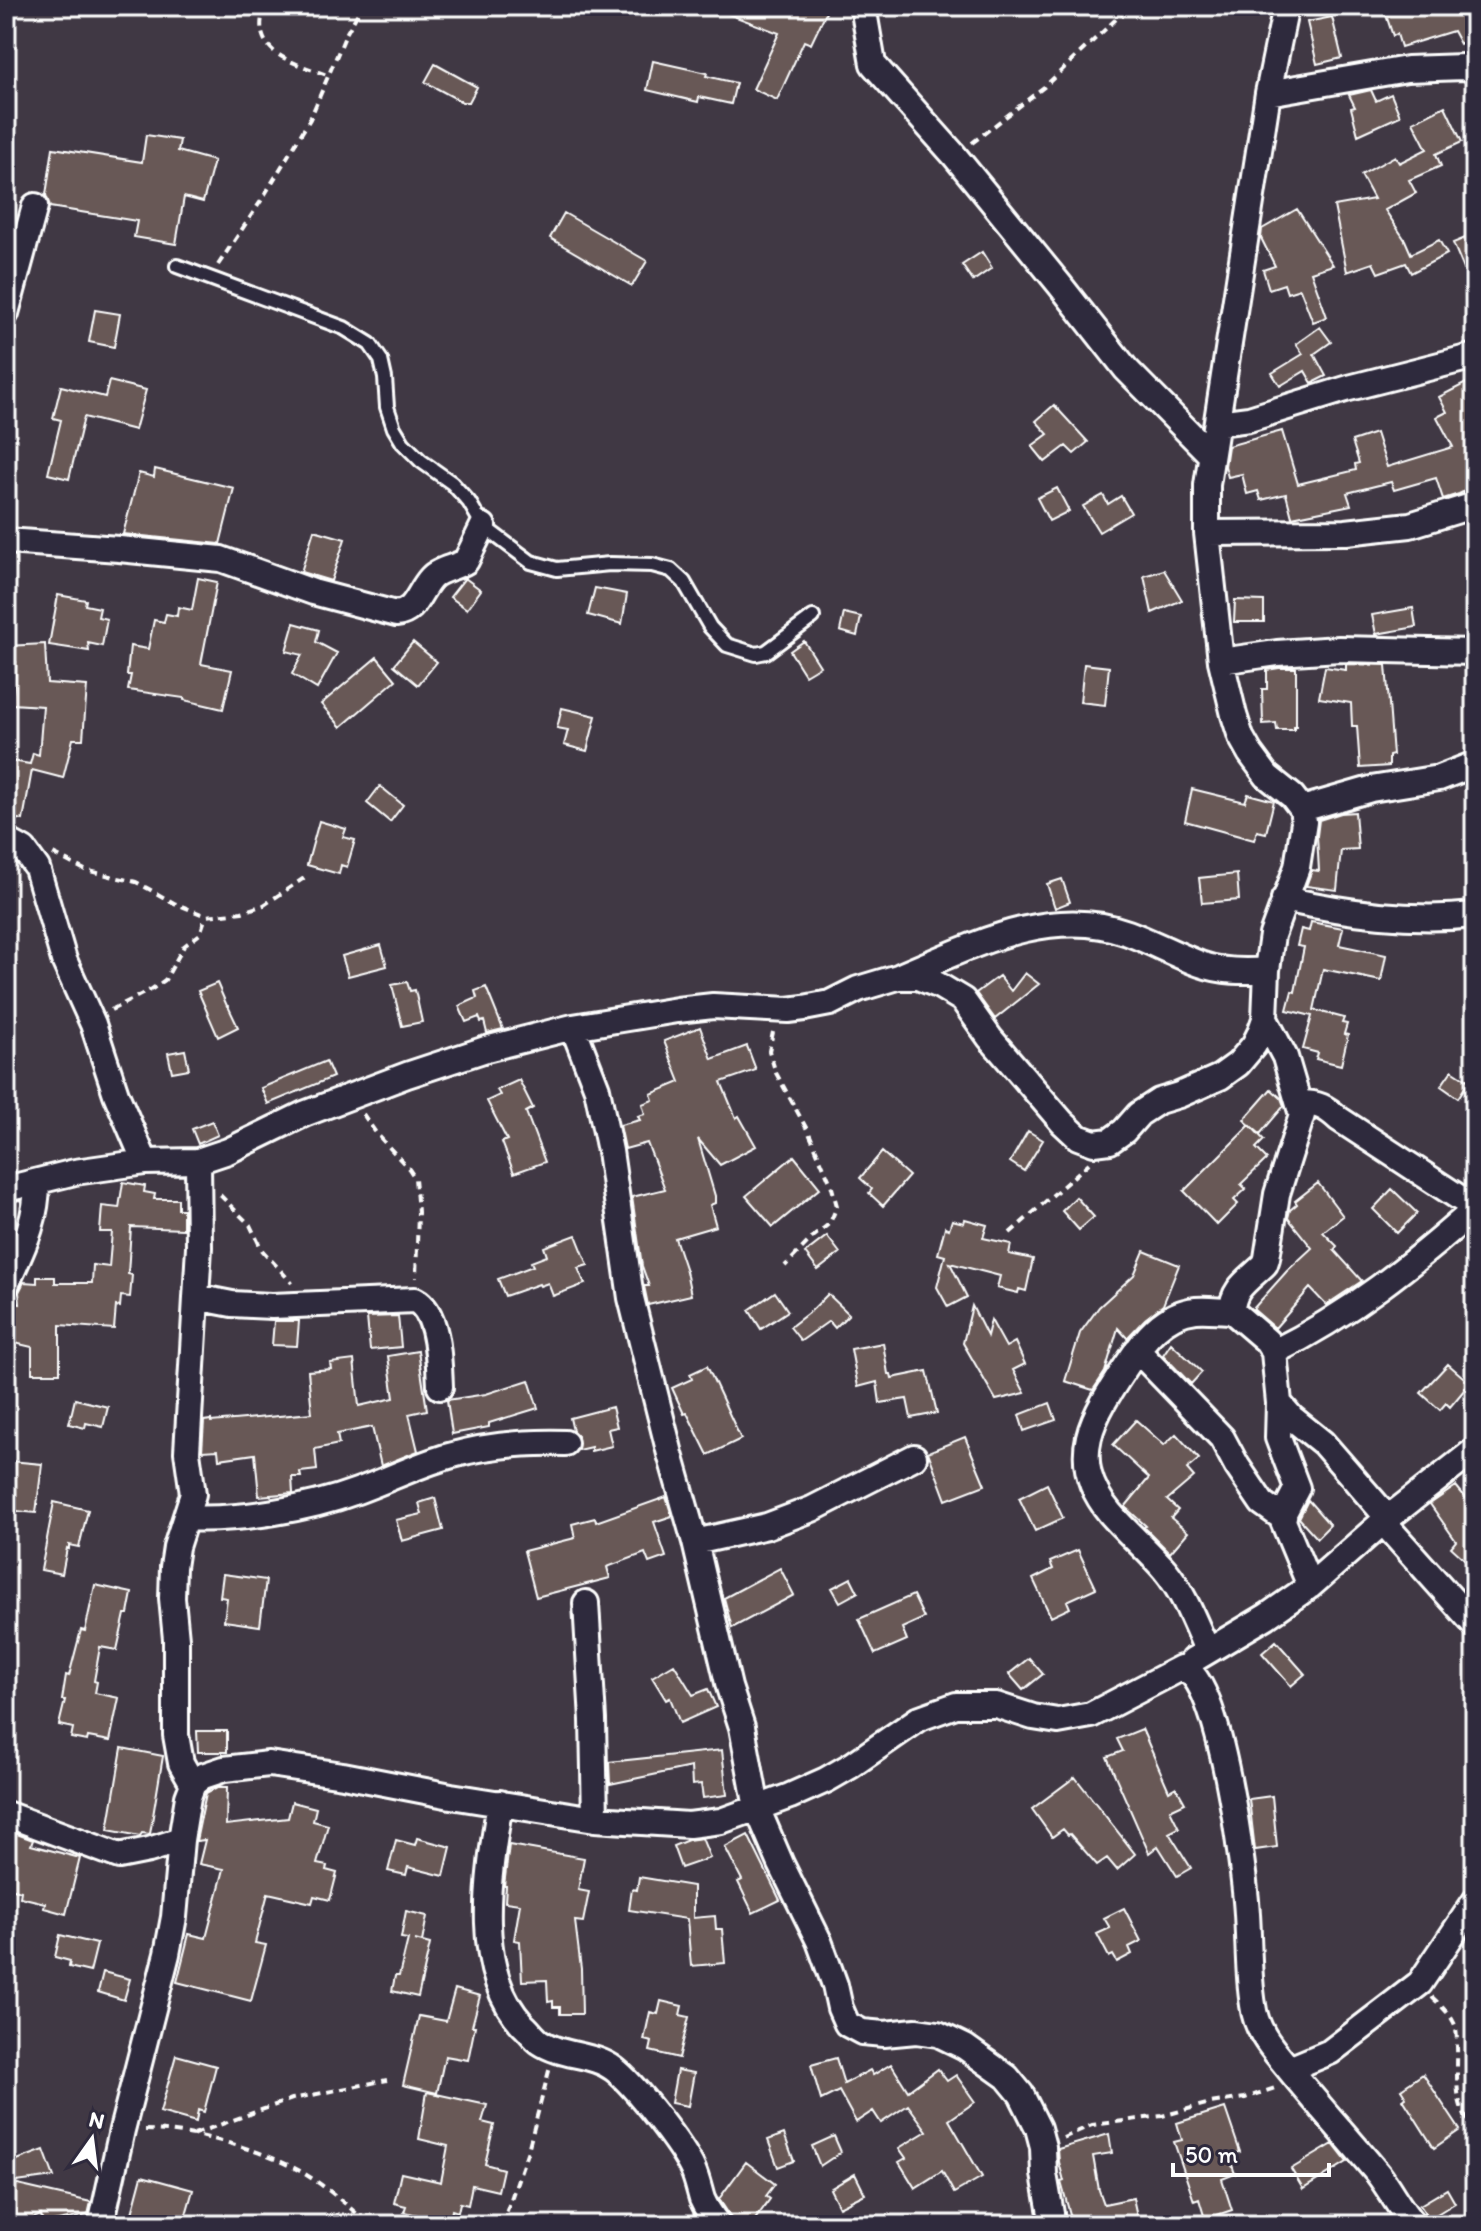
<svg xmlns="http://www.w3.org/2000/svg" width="1481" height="2231" viewBox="0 0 1481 2231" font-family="Itim,sans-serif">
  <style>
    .building { fill: #685956; stroke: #fff; stroke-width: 2 }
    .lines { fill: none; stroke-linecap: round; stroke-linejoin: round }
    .lane-casing { stroke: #fff; stroke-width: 18 }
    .street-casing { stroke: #fff; stroke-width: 30 }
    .path { stroke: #fff; stroke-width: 4; stroke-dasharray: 8 6; stroke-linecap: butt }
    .lane { stroke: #2f2a3d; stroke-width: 12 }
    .street { stroke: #2f2a3d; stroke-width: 24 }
  </style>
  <rect width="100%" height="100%" fill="#403844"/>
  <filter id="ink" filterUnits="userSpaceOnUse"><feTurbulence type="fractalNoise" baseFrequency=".0125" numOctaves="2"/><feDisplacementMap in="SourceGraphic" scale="16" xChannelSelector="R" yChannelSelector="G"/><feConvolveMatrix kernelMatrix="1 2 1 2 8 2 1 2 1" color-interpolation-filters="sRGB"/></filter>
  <g filter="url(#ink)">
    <!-- building -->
    <path class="building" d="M712,6H829L811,44L804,41L777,100L753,89L779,33L712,8Z
      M1383,6H1475V36L1460,44L1453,31L1401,47L1397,34L1393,36Z
      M1332,17L1342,58L1317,64L1307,22Z
      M653,61L707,73L706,76L736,83L731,104L699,97L698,102L647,90Z
      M435,64L477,87L469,102H462L425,82Z
      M1371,90L1376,101L1391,94L1400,116L1358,135L1351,108L1355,107L1349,95Z
      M1445,106L1462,142L1436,154L1441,166L1409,180L1416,193L1385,210L1405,240L1411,254L1439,240L1447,254L1411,273L1406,263L1378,273L1373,263L1347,272L1334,206L1374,199L1361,175L1395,156L1399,163L1427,149L1413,122Z
      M146,135L180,140L178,151L214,161L203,202L184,197L176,244L134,237L137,221L50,207L46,195L53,148L142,162Z
      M1297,209L1333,265L1311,272L1327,317L1313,322L1300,289L1287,293L1284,284L1269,289L1263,270L1275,266L1261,238L1262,229Z
      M564,213L647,261L632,286L550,238Z
      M1475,234V295L1453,243Z
      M982,252L992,268L973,281L962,265Z
      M95,310L120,314L114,347L89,342Z
      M1320,327L1331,342L1314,354L1326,376L1312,383L1305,371L1280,386L1272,373L1303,354L1296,344Z
      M109,381L146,390L135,430L84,417L69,479L48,474L61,420L53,418L61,386L105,397Z
      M1470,381L1475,390V486L1459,494L1443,499L1436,478L1394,490L1391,482L1347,493L1351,505L1292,517L1286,494L1261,500L1258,491L1247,494L1242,474L1228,477L1225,466L1228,446L1282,431L1298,484L1356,470L1355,464L1359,463L1352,441L1376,433L1387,467L1453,447L1437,417L1447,412L1439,397Z
      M1054,405L1088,442L1074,454L1066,446L1045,462L1032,446L1048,434L1036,421Z
      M155,469L234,488L220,544L123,534L139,473L154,477Z
      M1057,488L1069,511L1049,521L1037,498Z
      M1103,495L1108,504L1121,496L1131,513L1099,532L1083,506Z
      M314,530L345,539L331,581L301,572Z
      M1164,570L1182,600L1152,613L1144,576Z
      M198,578L217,582L201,664L232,670L223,709L184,700V698L128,690L131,675H127L130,646L148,649L154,620L164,622L166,614L177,616L178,607L192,610Z
      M465,578L481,590L467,609L450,597Z
      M595,588L627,594L622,624L588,615Z
      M58,595L86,600L85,605L100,608L98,617L107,619L102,646L88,643L89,651L49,645Z
      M1235,600L1264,601V622H1234Z
      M1413,608L1416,627L1376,634L1372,615Z
      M844,613L861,617L857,636L840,631Z
      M294,623L319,630L316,642L337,653L317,689L292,674L302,655L286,651Z
      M804,641L820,666L805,675L790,651Z
      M413,642L437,662L418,685L394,665Z
      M45,644L47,683L87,686L83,739H73L63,778L32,770L23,820L6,817V760L30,764L33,753L39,755L43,706L12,704L16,662L6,663V646Z
      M377,657L396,680L341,727L321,704Z
      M1084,664L1109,667L1105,705L1080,702Z
      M1346,664L1386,665L1393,755L1389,756V766L1360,768L1357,726H1352L1351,703L1319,698L1325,667L1346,670Z
      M1279,668H1296V726H1294V730H1277L1276,723L1263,724L1262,689H1267V670Z
      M562,708L596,716L587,751L564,745L568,730L557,728Z
      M380,786L403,805L390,822L367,803Z
      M1192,789L1245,802L1248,794L1274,801L1266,833L1257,831L1254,840L1185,821Z
      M1355,812L1358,849L1341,850L1337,890L1306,886L1312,870L1319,871L1317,836L1319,820L1341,813Z
      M319,821L346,829L343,837L355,840L347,867L341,865L339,874L307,865Z
      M1237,874L1239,900L1202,903L1199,878Z
      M1062,879L1070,902L1055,908L1047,884Z
      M1311,922L1343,928L1339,945L1386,955L1381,981L1323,969L1314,1010L1344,1018L1342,1023L1347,1024L1344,1034L1348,1035L1341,1065L1316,1059L1318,1053L1303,1049L1312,1016L1287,1010L1292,991L1295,992L1304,947L1297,946L1301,929L1309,931Z
      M381,945L387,966L348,976L342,956Z
      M1025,973L1039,984L995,1019L976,993L999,976L1011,991Z
      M407,982L410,991L415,990L422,1022L402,1026L392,985Z
      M217,983L227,1006H228L238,1027L218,1037L198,991Z
      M486,987L503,1029L487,1033L484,1021L481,1022L479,1017L466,1022L459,1006L477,998L475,991Z
      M700,1027L712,1059L747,1046L756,1070L721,1082L736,1118L739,1116L756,1146L720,1165L698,1139L715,1196V1203L710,1205L716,1226L675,1238L686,1271L691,1295L648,1305L644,1286H649L642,1266L632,1197L665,1189L647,1143L625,1149L620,1125L640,1120L638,1116L645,1114L642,1104L653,1100L651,1094L680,1082L664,1041Z
      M185,1050L189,1069L172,1072L168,1053Z
      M326,1061L333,1077L268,1104L261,1088Z
      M1452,1070L1469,1081L1458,1098L1441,1086Z
      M519,1080L533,1108L526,1112L545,1162L514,1173L502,1142L507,1140L487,1101L500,1095L497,1090Z
      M1271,1089L1281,1098L1284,1106L1260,1134L1244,1120Z
      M212,1121L218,1135L198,1144L192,1129Z
      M1250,1125L1264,1140L1256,1148L1267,1159L1241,1184L1246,1189L1234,1200L1238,1204L1217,1225L1184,1191Z
      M1028,1131L1043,1140L1024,1171L1010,1162Z
      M882,1152L909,1176L883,1206L869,1193L872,1189L860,1178Z
      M794,1156L820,1188L773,1227L746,1196Z
      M123,1182L145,1186L144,1192L155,1194L154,1199H178V1209H183V1229L131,1227L128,1274L132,1275L130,1297L121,1296L120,1307L116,1306L114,1329L60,1325V1373H32V1347L6,1341V1301L20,1304L19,1292L24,1282L37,1283V1277H55V1283H92L93,1265L109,1267L112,1232H100L102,1206L119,1208Z
      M1318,1183L1343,1216L1323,1232L1337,1246L1334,1250L1362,1281L1326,1305L1310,1288L1275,1328L1253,1309L1287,1271L1312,1248L1288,1218L1290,1210L1297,1204L1295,1201Z
      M1392,1189L1417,1213L1397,1233L1373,1209Z
      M1076,1197L1094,1217L1079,1230L1062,1211Z
      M965,1219L987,1225L983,1238L1011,1244L1009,1254L1033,1259L1026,1291L1019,1289L1018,1293L997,1288L1000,1276L950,1263L967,1297L948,1307L937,1287L945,1256L938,1254L945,1227L949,1229L952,1220L964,1223Z
      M576,1235L588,1265L578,1268L585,1284L553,1296L548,1283L540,1286L539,1284L505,1296L498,1279L533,1266L531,1262L547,1256L544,1247Z
      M827,1236L840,1253L818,1270L805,1253Z
      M1144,1251L1179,1265L1163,1305L1145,1319L1127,1338L1118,1328L1105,1372L1093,1390L1065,1381L1080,1333L1099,1307L1134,1275Z
      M775,1292L788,1311L761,1329L749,1310Z
      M828,1294L849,1314L835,1328L829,1321L801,1341L790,1327L812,1310Z
      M972,1306L987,1336L991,1320L1006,1347L1015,1342L1025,1364L1013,1370L1025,1393L996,1400L963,1343Z
      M398,1316L401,1347L370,1350L367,1317Z
      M274,1321H299L297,1346L272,1345Z
      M883,1343L888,1374H891L892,1378L927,1371L937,1413L911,1418L907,1399L880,1403L877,1382L858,1387L851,1349Z
      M1171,1343L1202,1372L1191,1384L1163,1355Z
      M418,1351L427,1410L409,1414L418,1451L381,1466L372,1427L337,1434L339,1444L315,1449L317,1470L300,1472L301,1477H292L293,1493L259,1496L255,1454L219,1459L218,1450L202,1451L204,1421L211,1420V1422L312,1413L308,1371L331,1369L330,1363L354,1360L359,1406L394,1398L388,1356Z
      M1448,1364L1470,1383L1450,1407L1446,1403L1440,1410L1421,1393Z
      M707,1366L741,1439L708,1455L687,1413L684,1414L672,1388L692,1379L690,1374Z
      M529,1380L538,1408L489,1423V1427L452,1434L447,1400L486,1394Z
      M75,1399L108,1407L103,1427L86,1423L85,1428L69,1424Z
      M1050,1403L1056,1420L1024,1431L1019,1415Z
      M612,1407L617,1427L608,1429L612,1446L591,1451V1447L578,1450V1436L573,1431L570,1418Z
      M1136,1420L1164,1445L1176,1434L1199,1459L1187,1469L1194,1477L1167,1500L1178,1510L1171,1518L1188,1532L1170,1553L1144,1527L1146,1526L1125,1507L1149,1478L1113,1445Z
      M965,1437L985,1485L946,1500L928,1452Z
      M10,1461L42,1464L36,1513L6,1510V1474H8Z
      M1047,1484L1063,1518L1035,1531L1019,1498Z
      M1456,1486L1475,1509V1569L1451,1547L1456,1541L1430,1504Z
      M666,1497L672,1516L654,1522L666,1557L649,1563L645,1553L607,1567L610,1578L536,1597L524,1551L575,1538L572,1524L595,1518L596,1522Z
      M435,1498L443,1530L402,1541L396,1520L422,1514L419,1503Z
      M1308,1500L1330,1525L1317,1538L1299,1518Z
      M54,1502L88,1510L79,1547L69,1545V1549L67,1548L62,1574L41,1570Z
      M1078,1550L1096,1588L1067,1601L1070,1608L1051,1617L1033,1579L1053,1569L1050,1562Z
      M780,1568L794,1595L732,1628L724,1598Z
      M223,1574L266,1580L260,1626L224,1621L227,1598L220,1597Z
      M851,1578L858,1592L840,1602L832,1588Z
      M95,1585L132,1593L128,1614H125L117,1650L100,1647L94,1681L97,1682L95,1693L119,1698L110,1741L88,1737L87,1741L71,1738L73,1728L59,1725L65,1700H62L66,1675L69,1676L81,1630L85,1631Z
      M913,1595L924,1618L902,1628L907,1640L875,1654L859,1619Z
      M1276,1641L1305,1674L1291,1686L1262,1653Z
      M1029,1658L1043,1674L1023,1690L1009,1674Z
      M674,1664L693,1695L708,1689L716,1707L680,1723L670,1698L666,1700L652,1677Z
      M1142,1729L1169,1791L1176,1787L1185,1803L1170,1810L1179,1828L1169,1833L1191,1868L1177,1876L1158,1846L1149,1853L1107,1757L1123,1751L1117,1739Z
      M197,1731H227V1752H198Z
      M122,1748L163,1756L150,1834L142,1833L140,1836L108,1830Z
      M722,1750L727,1795L703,1798L701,1784L692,1785L691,1767L610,1784L609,1762Z
      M1075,1777L1135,1854L1117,1870L1107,1858L1097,1865L1070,1834L1068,1835L1063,1829L1052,1837L1032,1809Z
      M217,1787H227L226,1825L288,1818L292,1802L316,1808L313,1821L328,1825L317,1864L327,1866L326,1870L337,1873L330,1900L314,1896L312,1903L268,1893L255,1943L266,1945L251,2001L177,1982L189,1934L206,1938L224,1869L199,1864L205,1840L196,1841L206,1793Z
      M1272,1796L1277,1847L1255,1850L1249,1799Z
      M6,1830L33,1840L31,1845L80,1858L66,1914L44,1908L45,1903L20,1897L21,1891L10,1888L12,1880L6,1879L9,1866L6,1865Z
      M748,1835L780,1900L753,1913L738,1882L742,1880L725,1847Z
      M417,1838L451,1847L444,1876L408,1867L406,1875L388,1871L396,1840L415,1845Z
      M702,1838L710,1858L681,1868L673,1846L688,1840Z
      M509,1845L584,1858L578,1890L589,1892L583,1922L575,1921L581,1969L582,2014H560V2007H553V2001L548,2002L547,1980L522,1981L520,1941L514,1940L520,1904L505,1902L506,1886H504Z
      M639,1877L693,1886V1918L715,1916L716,1929H722L725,1963L691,1966L687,1919L629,1910L632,1889L637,1890Z
      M1124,1908L1141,1941L1129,1947L1132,1954L1117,1962L1113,1955L1109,1957L1097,1934L1110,1928L1104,1918Z
      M406,1911L427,1916L422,1942L415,1940L430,1944L418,1997L392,1991L395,1976H399L408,1939L401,1938Z
      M60,1935L97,1944L90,1972L69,1967L70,1961L55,1957Z
      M103,1972L130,1979L124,2000L98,1992Z
      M455,1989L480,1996L472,2026H475L468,2060L445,2056L437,2093L403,2085L419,2016L446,2021Z
      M661,2001L682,2006L680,2015L689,2017L679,2058L650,2051L652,2042L644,2040L650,2012L658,2014Z
      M176,2055L216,2066L204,2112L198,2110L196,2122L160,2112Z
      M836,2058L844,2084L870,2070L873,2075L891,2064L908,2091L938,2069L947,2081L956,2075L975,2102L949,2120L982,2177L954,2193L942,2171L915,2188L899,2162L906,2158L899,2148L927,2131L908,2105L881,2123L873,2111L856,2122L839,2091L821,2100L811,2065Z
      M677,2070L694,2073L688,2106L671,2103Z
      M1423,2074L1460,2130L1434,2148L1403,2099L1406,2097L1401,2089Z
      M427,2092L487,2105L482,2122L494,2125L485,2164L503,2169L498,2191L472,2185L468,2205L460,2203L458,2212L452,2210L450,2222L404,2212L406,2206L394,2203L401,2173L441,2182L448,2146L419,2139Z
      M1225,2108L1240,2152L1229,2156L1235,2174L1222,2179L1232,2210L1205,2219L1199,2199L1194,2201L1174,2142L1182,2140L1177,2123Z
      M784,2134L794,2161L778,2167L768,2140Z
      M1109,2134L1112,2153L1093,2156L1099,2190L1104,2204L1133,2198L1139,2225H1073L1061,2182L1064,2181L1059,2162L1058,2149Z
      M834,2136L841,2152L820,2166L812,2146Z
      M1333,2144L1347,2162L1303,2189L1291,2169Z
      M44,2150L54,2177L9,2183L91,2202L88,2215L43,2224L41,2215L15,2225H6V2164Z
      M746,2162L775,2184L766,2196L770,2199L751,2225H733L730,2216L719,2199Z
      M855,2174L865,2194L839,2207L830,2189Z
      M142,2176L193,2190L183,2225H146L130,2221Z
      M1447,2189L1455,2203L1429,2219L1420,2205Z"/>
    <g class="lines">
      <!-- lane casing -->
      <g class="lane-casing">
        <path id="lane" d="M177,266L344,328L370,344L381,360L385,378L387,407L394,428L403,443L421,461L452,483L469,502L483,526L531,562L557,569L610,564L652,565L671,570L684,582L710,627L727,645L756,654L766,652L813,617"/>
      </g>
      <!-- street casing -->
      <g class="street-casing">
        <path id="street" d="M863,6L873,64L954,155L1060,285L1126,369L1211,455
          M1268,93L1407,69L1464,67L1475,70
          M6,313L35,206
          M1218,423L1249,419L1349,388L1475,356
          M1207,533L1346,532L1410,525L1475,505
          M6,541L119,549L221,559L313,592L396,614C416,612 418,592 431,578C439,569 455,568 466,561L483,526
          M1221,661L1277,653L1339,649L1475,652
          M1302,809L1371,789L1439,778L1475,764
          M6,840L24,850L37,868L64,960L93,1024L116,1094L145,1162
          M1284,899C1347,913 1411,922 1475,915
          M900,976C970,947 1050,904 1128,933C1152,942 1176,955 1200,964C1222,972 1244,972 1267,970
          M1265,1019L1285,1057L1302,1115L1277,1194L1267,1258L1265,1264C1250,1279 1232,1288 1232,1311L1267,1341L1274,1352L1279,1403L1292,1418L1323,1443L1388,1518
          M573,1027L597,1089L610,1151L631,1298L670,1454L695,1542L729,1687L742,1727L757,1808L781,1864L819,1941L835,1985L840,2008L847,2024L862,2032L884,2034L916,2031L938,2034L965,2047L1007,2077L1021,2094L1038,2128L1043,2147L1044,2174L1053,2225
          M1300,1103C1318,1103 1326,1107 1339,1119L1475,1208
          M6,1189L75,1172L145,1162L198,1161L228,1151L304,1114L407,1075L486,1049L573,1027L677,1010L713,1006L788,1010L804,1008L830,1003L858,989L898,977H918L938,985L963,1000L990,1038L1062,1122L1078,1137L1094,1143L1110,1141L1124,1131L1139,1114L1159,1101L1179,1095L1220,1077L1238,1064L1254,1045L1260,1033L1265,1019L1267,970L1272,935L1297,867L1304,822L1302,809L1292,796L1267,776L1250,753L1241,737L1234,715L1221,661L1207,533V485L1268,93L1286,6
          M6,1285C22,1249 37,1223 37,1182
          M196,1297L232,1304L272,1306L415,1300C439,1312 439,1364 440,1387
          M1137,1350L1222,1438L1237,1466L1262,1503L1283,1518
          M1274,1352C1349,1315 1413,1264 1475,1209
          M1279,1403L1278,1438L1297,1488L1285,1511L1283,1521L1310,1586
          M186,1518C237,1521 309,1509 357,1491C388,1480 417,1465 449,1456C486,1445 526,1442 565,1443
          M1383,1522L1475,1625
          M695,1542L767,1526L812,1509L914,1457
          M586,1603L593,1720L595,1819
          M1207,1650C1195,1623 1184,1593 1165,1570C1148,1550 1127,1533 1110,1513C1065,1458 1093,1416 1127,1365C1143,1340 1164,1313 1196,1310C1208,1309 1220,1311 1232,1311
          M1193,1660L1267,1616L1310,1586L1383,1522L1475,1450
          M193,1784L181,1763L176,1735V1639L172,1598L173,1567L176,1547L193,1494L187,1452L199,1247L198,1161
          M500,1803C489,1871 471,1970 523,2025C529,2030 534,2038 540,2042C562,2057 593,2053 614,2069C634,2084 683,2147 693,2170C697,2179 699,2189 702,2199C706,2208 712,2217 718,2225
          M6,1814L119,1856L149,1850L181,1840
          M1289,2069L1330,2052L1420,1983L1475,1901
          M101,2225L122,2130L167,1954L174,1917L181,1840L188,1797L193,1784L203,1776L224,1769L269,1764L343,1775L451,1796L595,1819L689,1825L721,1821L790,1796L826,1780L852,1765L920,1718L956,1705H996L1033,1717L1058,1721L1091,1715L1181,1668C1220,1669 1245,1878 1247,1914C1249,1944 1248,1975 1253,2005C1256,2031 1272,2048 1288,2068C1317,2104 1349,2139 1379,2175C1391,2191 1400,2210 1414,2225"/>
      </g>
      <!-- path -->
      <path class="path" d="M265,6C248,53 292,62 327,75
        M972,143L1044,87L1130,6
        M218,265L261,201L310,119L346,34L362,6
        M1466,789L1475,797
        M53,854L85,870L136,882L174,903L206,916L242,912L264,905L307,876
        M111,1010L152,989L165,980L184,946L200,934L206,916
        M773,1032L769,1051L776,1073L809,1133L831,1184L837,1206L830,1223L813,1237L785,1266
        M363,1114L376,1133L409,1169L415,1178L418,1212L416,1278
        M220,1195L250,1225L262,1250L292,1283
        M1010,1233L1089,1163
        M1432,1997C1439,2004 1449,2013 1453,2021C1457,2027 1457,2039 1457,2046C1458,2075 1452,2107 1475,2129
        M145,2130C192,2130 258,2148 300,2171C324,2185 349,2206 369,2225
        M194,2134L292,2099L387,2080
        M1063,2138L1092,2125L1162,2116L1210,2103L1245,2098L1275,2088
        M502,2225L528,2150L550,2067"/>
      <!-- lane -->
      <use href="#lane" class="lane"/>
      <!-- street -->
      <use href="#street" class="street"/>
    </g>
  </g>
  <!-- margin -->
  <rect width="1481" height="2231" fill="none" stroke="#2f2a3d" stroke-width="32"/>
  <rect x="16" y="16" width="1449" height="2199" fill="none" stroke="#fff" stroke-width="3" filter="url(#ink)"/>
  <!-- north arrow -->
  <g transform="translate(92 2139) rotate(14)" stroke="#2f2a3d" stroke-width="6" paint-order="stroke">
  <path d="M0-6L14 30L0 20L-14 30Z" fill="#ffffff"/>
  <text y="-12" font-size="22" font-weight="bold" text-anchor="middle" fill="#ffffff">N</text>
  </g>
  <!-- scale -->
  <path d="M1173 2163v12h156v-12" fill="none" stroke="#ffffff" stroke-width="4"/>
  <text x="1185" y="2163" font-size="24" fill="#ffffff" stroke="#2f2a3d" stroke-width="6" paint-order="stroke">50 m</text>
</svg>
